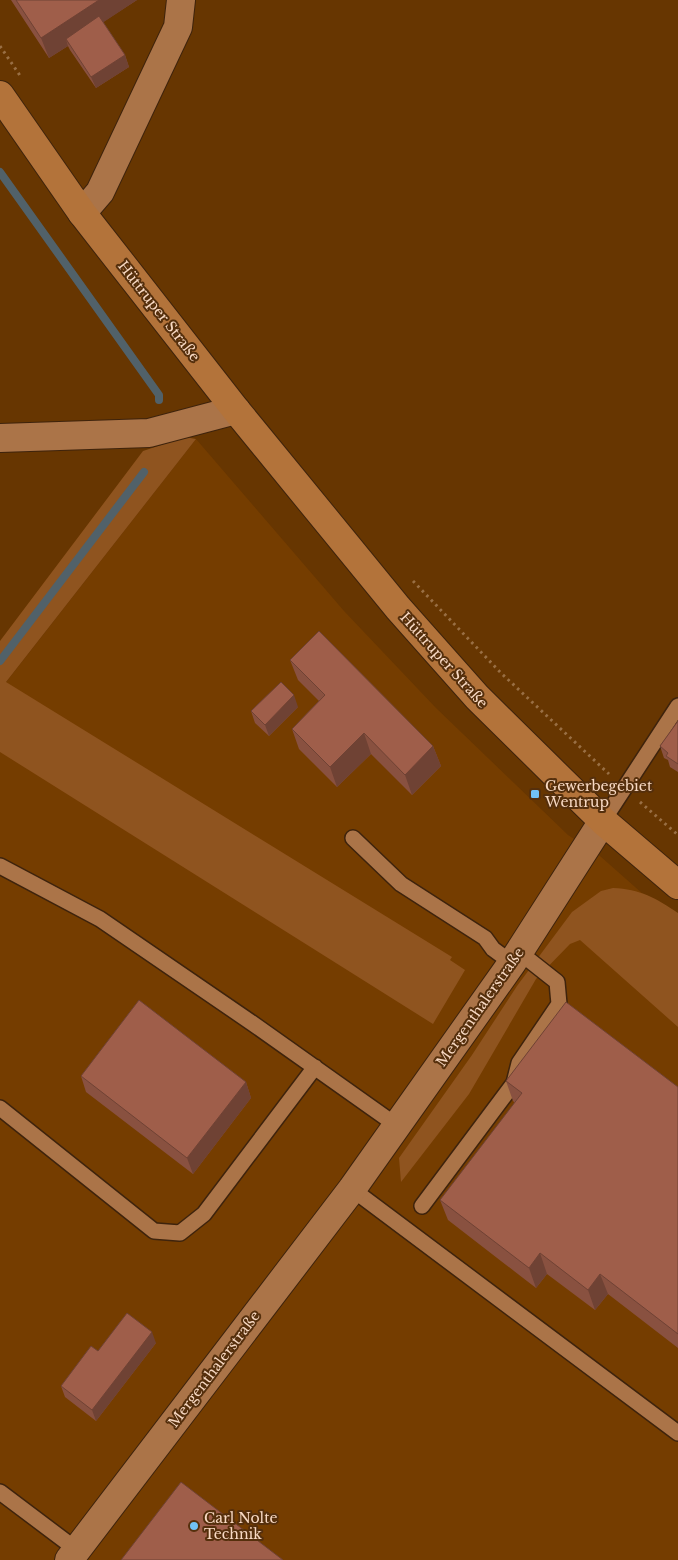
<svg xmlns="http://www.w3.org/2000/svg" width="678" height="1560" viewBox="0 0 678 1560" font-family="'Libre Baskerville',serif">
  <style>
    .built { fill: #753d00 }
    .green { fill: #8f541f }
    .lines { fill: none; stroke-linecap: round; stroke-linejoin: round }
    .stream { stroke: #516169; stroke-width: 8 }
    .service-casing { stroke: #3e230c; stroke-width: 18 }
    .minor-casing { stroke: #3e230c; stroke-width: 30 }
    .secondary-casing { stroke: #3e230c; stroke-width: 30 }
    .path { stroke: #996f44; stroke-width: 3; stroke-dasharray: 2.5 4; stroke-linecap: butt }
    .service { stroke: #ab7448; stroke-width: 15 }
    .minor { stroke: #ab7448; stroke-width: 28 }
    .secondary { stroke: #b3733a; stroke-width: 28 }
    .wall { fill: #895140 }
    .shaded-wall { fill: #6f4234 }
    .building { fill: #9f5e4a; stroke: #6f4234 }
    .poi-dot { fill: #71c1f5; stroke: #552f0c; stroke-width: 2 }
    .labels { text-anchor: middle; stroke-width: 4; stroke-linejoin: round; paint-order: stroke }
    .street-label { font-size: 14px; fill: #f8d9c3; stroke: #552f0c }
    .poi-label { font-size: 14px; fill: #f8d9c3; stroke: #552f0c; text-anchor: start }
  </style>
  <rect width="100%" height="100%" fill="#673601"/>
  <!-- built -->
  <path class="built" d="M196,439L344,611L436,708L568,835L600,856L678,925V1560H0V690Z"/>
  <!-- green -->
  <path class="green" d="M185,437L196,439L6,682L452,957L450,960L465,970L433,1024L0,752V641L143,451Z
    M613,888C640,889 656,898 678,913V1027L580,940L570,944L536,979L469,1094L401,1182L399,1158L472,1055L517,986L572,912L601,891Z"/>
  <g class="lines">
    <!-- stream -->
    <path class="stream" d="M0,172L159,395V400
      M0,661L144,472"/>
    <!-- service casing -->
    <g class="service-casing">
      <path id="service" d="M603,821L678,706
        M353,838L401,884L485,938L493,949L512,963
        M0,866L100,919L252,1023L396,1125
        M0,1108L154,1231L180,1233L204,1214L315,1067
        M352,1189L678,1433
        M422,1206L514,1083L519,1063L559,1004L557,982L519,952
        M0,1492L77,1550"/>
    </g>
    <!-- minor casing -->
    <g class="minor-casing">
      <path id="minor" d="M82,213L100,192L178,27L181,0
        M0,438L149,433L236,410
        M69,1560L352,1189L512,963L603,821"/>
    </g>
    <!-- secondary casing -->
    <g class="secondary-casing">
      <path id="secondary" d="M0,95L82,213L236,410L398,608L477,697L552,771L603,821L678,885"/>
    </g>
    <!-- path -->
    <path class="path" d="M0,46L21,77
      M413,581L501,673L609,774
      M640,802L678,835"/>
    <!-- service -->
    <use href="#service" class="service"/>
    <!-- minor -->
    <use href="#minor" class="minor"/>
    <!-- secondary -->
    <use href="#secondary" class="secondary"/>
  </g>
  <!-- wall -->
  <path class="wall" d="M11,0H137L103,22L125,55L129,67L96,88L70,50L68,46L49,58Z
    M290,660L433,746L441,766L412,795L371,754L337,787L299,749L292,729L319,701L298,680Z
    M298,707L269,736L255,723L251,711Z
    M678,721V772L670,767L668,760L664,758L660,746Z
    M81,1076L246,1082L251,1098L193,1174L86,1092Z
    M506,1081L678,1087V1348L608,1294L595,1310L547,1274L536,1288L448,1220L440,1200L515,1103L513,1101Z
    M156,1343L96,1421L65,1397L61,1386L98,1351Z"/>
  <!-- shaded-wall -->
  <path class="shaded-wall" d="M99,0H137L69,45L66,39L68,46L49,58L41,38Z
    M125,55L129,67L96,88L91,77Z
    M294,695L298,707L269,736L265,725Z
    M364,733L371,754L337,787L330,767Z
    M433,746L441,766L412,795L405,775Z
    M246,1082L251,1098L193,1174L187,1158Z
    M540,1253L547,1274L536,1288L529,1268Z
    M600,1274L608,1294L595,1310L588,1290Z
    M152,1332L156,1343L96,1421L92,1410Z"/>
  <!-- building -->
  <path class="building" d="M16,0H99L41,38Z
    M99,16L125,55L91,77L66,39Z
    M319,631L433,746L405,775L364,733L330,767L292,729L325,695L290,660Z
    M281,682L294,695L265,725L251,711Z
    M678,721V764L666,756L668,753L660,746Z
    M139,1000L246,1082L187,1158L81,1076Z
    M566,1002L678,1087V1334L600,1274L588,1290L540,1253L529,1268L440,1200L522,1093L506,1081Z
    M127,1313L152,1332L92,1410L61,1386L91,1346L98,1351Z
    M181,1482L283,1560H121Z"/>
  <!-- markers -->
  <g class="poi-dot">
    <rect x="530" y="789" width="10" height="10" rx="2.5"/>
    <circle cx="194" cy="1526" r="5"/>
  </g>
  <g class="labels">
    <!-- street labels -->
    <g class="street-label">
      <text transform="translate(159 311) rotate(52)" y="5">Hüttruper Straße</text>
      <text transform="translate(444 660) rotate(48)" y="5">Hüttruper Straße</text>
      <text transform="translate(480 1007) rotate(-55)" y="5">Mergenthalerstraße</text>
      <text transform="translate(214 1369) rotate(-53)" y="5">Mergenthalerstraße</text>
    </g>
    <!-- poi labels -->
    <g class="poi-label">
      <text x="545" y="791">Gewerbegebiet<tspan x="545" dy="16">Wentrup</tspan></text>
      <text x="204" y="1523">Carl Nolte<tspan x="204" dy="16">Technik</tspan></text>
    </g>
  </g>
</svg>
